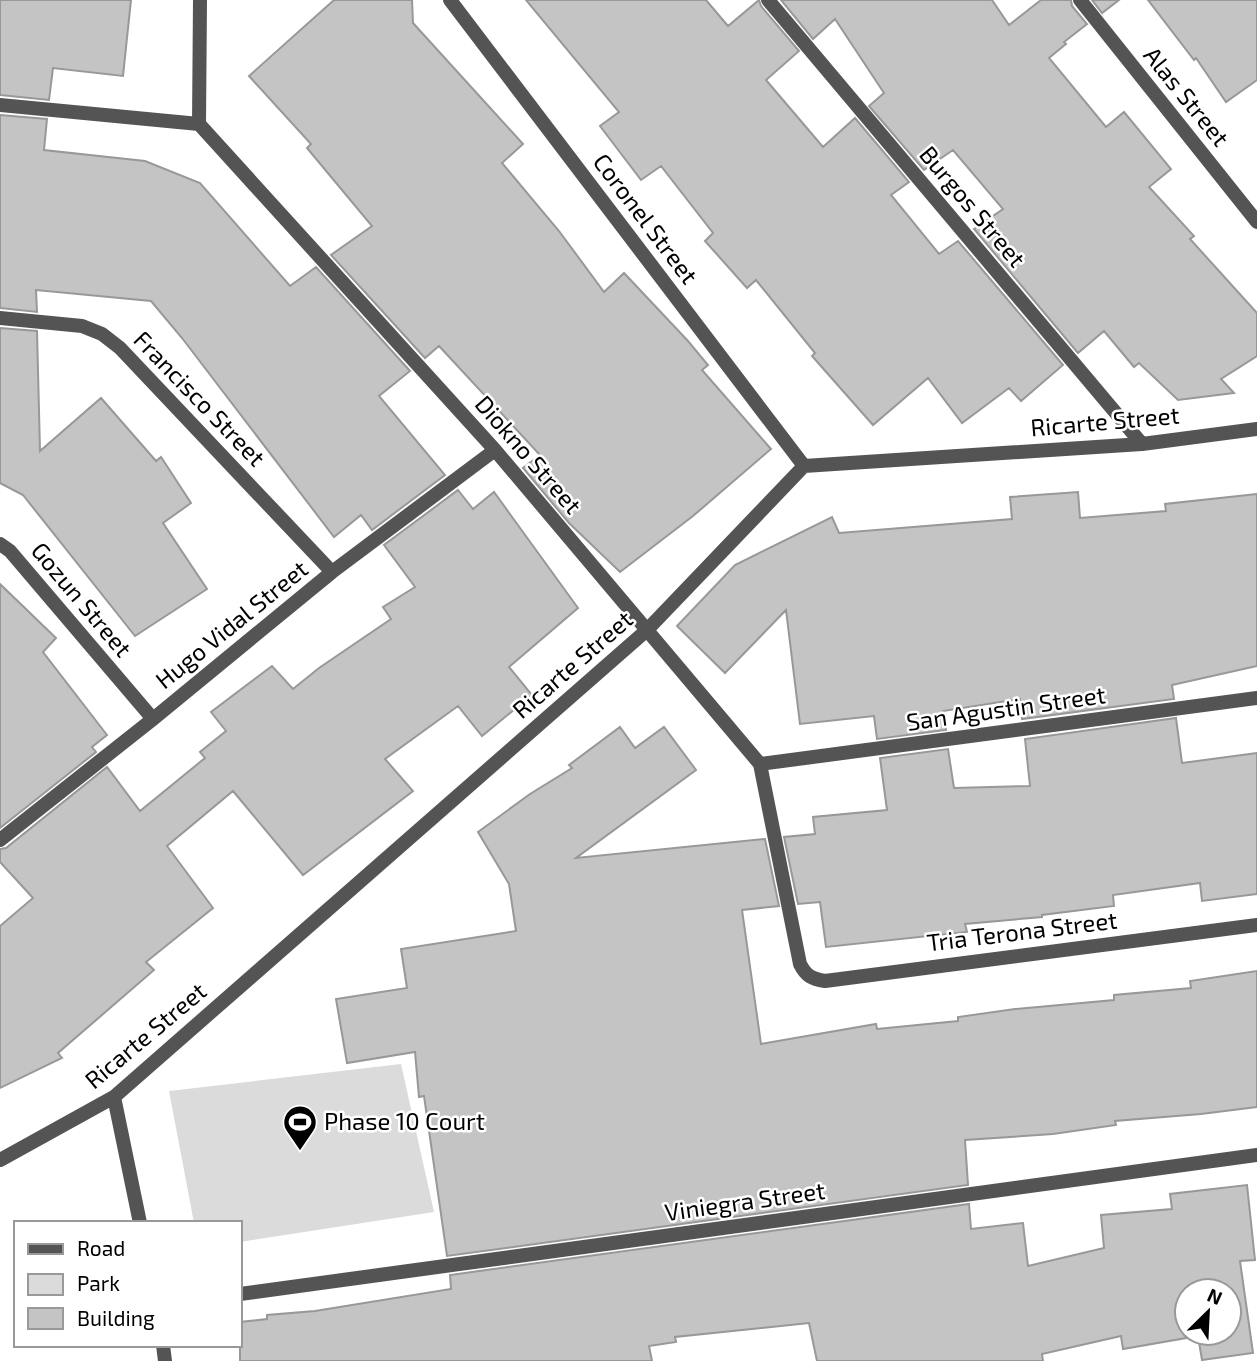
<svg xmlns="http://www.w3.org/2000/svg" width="1257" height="1361" viewBox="0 0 1257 1361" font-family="'Exo 2',sans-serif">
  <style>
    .green { fill: #dbdbdb }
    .building { fill: #c4c4c4; stroke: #989898; stroke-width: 2; fill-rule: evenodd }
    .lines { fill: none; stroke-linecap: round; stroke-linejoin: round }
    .street { stroke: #545454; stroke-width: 14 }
    .labels { text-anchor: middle; stroke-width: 5; stroke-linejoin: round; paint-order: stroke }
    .street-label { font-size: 24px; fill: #000; stroke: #fff }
    .poi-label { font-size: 24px; fill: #000; stroke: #fff; text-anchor: start }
  </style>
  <rect width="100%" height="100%" fill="#fff"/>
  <!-- green -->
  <path class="green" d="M401,1064L434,1212L240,1242V1223H194L169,1091Z"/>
  <!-- building -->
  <path class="building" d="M0,0H131L123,76L53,68L49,100L0,95Z
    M334,0H412L413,23L523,144L502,163L559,231L604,292L624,273L688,341L708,365L702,370L771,449L693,516L620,572L569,523L523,468L540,455L439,346L425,358L331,255L372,226L307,148L311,144L249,76Z
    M526,0H706L728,26L759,0L761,6L799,51L766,80L823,147L855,118L909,182L891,195L939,254L958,241L1063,365L1021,401L1009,388L962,423L928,378L873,425L812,356L815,353L756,280L747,288L705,241L713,233L661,166L641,180L600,126L619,112Z
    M781,0H992L1009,25L1041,0H1071L1072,6L1087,24L1064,42L1066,44L1049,58L1106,127L1124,112L1171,169L1149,187L1194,236L1190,239L1257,313V356L1221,379L1234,393L1178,400L1139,363L1134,367L1104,331L1078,353L974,229L1003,209L953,150L924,170L869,106L884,93L835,19L813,39Z
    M1092,0H1119L1102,13Z
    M1148,0H1257V80L1226,102L1196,58L1194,60Z
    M0,115L47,119L44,150L145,161L200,183L290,286L316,267L410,371L379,396L445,475L372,530L361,515L334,537L182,338L151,301L36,290L37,312L0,308Z
    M0,328L37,331L40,451L101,398L156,461L161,457L191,503L163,523L207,589L135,636L23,495L0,483Z
    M458,490L473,509L494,492L578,608L509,667L532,695L482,736L458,706L385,759L413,791L303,875L233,791L167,846L213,908L146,962L154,970L58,1053L62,1058L0,1088V926L33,898L0,862V849L6,848L107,767L140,811L205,758L200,752L226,731L211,712L272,666L293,689L319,668L391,619L383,607L415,587L384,545Z
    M1078,492L1080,518L1166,511L1165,504L1257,494V666L1172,685L1174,699L1022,719L1020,699L943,711L946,730L877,739L874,716L800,724L786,610L725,673L677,626L735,565L832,517L839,533L1012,519L1010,497Z
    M0,584L56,638L43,652L107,735L92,747L96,752L0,828Z
    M1176,718L1182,763L1257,753V894L1202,901L1200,883L1113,895L1114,906L1042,915V917L965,924L967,932L826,947L820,902L798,904L784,837L815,834L813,817L887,810L880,758L948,749L954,788L1030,786L1025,739Z
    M620,727L635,748L664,727L696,770L576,858L765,839L779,906L742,910L761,1044L876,1024L877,1029L958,1021V1017L1015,1009L1114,1000V995L1191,988L1190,981L1257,971V1107L1201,1114L1115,1121L1116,1125L1053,1134L965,1140L968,1185L447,1256L424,1096L419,1097L415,1052L347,1063L336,999L407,988L401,949L516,931L509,884L478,832L530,794L572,768L569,765Z
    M1247,1185L1255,1260L1240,1261L1253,1353L1202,1360L1198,1336L1123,1349L1121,1336L1042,1354L1043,1361H817L809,1323L675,1337L676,1342L649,1346L652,1361H240V1322L267,1319V1315L315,1311L451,1289L450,1275L969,1204L971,1229L1023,1223L1028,1266L1104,1248L1101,1215L1172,1209L1170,1194ZM1187,1291H1229V1333H1187Z"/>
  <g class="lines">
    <!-- street -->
    <path class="street" d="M200,0L199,124L495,450L760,764L800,964C806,976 812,979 825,981L1257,925
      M450,0L804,466
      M768,0L1142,444
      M1080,0L1257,222
      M0,105L199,124
      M0,318L82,326L102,334L120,348L332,572
      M0,544L10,551L153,719
      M760,764L1257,698
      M0,840L153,719L332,572L495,450
      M114,1097L140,1223
      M0,1160L114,1097L647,630L804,466L1142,444L1257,429
      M240,1294L1257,1155
      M163,1345L165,1361"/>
  </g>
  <!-- icons -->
  <defs>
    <g id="stadium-pin" transform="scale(1.75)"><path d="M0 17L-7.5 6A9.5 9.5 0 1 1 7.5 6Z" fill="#000" stroke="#fff"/><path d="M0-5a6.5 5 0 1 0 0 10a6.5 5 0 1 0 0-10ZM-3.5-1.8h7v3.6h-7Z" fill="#fff"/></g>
  </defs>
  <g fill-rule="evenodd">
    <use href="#stadium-pin" x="300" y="1122"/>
  </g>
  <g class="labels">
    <!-- street labels -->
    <g class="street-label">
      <text transform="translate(1186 97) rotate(51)" y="8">Alas Street</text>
      <text transform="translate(972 207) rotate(50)" y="8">Burgos Street</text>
      <text transform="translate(645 219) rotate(53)" y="8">Coronel Street</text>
      <text transform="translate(199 399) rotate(46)" y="8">Francisco Street</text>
      <text transform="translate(1105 422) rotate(-5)" y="8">Ricarte Street</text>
      <text transform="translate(528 455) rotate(49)" y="8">Diokno Street</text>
      <text transform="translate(81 600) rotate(50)" y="8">Gozun Street</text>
      <text transform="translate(232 625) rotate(-39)" y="8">Hugo Vidal Street</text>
      <text transform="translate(573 665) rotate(-41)" y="8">Ricarte Street</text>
      <text transform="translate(1006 709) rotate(-8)" y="8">San Agustin Street</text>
      <text transform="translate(1022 932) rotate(-7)" y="8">Tria Terona Street</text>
      <text transform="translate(146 1036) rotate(-40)" y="8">Ricarte Street</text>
      <text transform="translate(745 1202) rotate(-8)" y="8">Viniegra Street</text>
    </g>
    <!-- poi labels -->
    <g class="poi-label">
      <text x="324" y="1130">Phase 10 Court</text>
    </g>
  </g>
  <!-- legend -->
  <rect x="14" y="1221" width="228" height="126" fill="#ffffff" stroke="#999999" stroke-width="2"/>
  <rect x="28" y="1244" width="35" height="10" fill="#545454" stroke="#999999" stroke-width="2"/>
  <text x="77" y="1256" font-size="21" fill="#000000">Road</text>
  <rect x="28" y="1274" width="35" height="21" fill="#dbdbdb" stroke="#999999" stroke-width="2"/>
  <text x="77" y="1291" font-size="21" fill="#000000">Park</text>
  <rect x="28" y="1308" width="35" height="21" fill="#c4c4c4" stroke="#999999" stroke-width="2"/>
  <text x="77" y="1326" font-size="21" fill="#000000">Building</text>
  <!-- north arrow -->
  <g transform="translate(1208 1312) rotate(24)"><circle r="33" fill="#ffffff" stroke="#999999" stroke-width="2"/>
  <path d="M0-5L12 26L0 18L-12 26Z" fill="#000000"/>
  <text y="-10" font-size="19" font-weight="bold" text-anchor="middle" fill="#000000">N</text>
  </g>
</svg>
